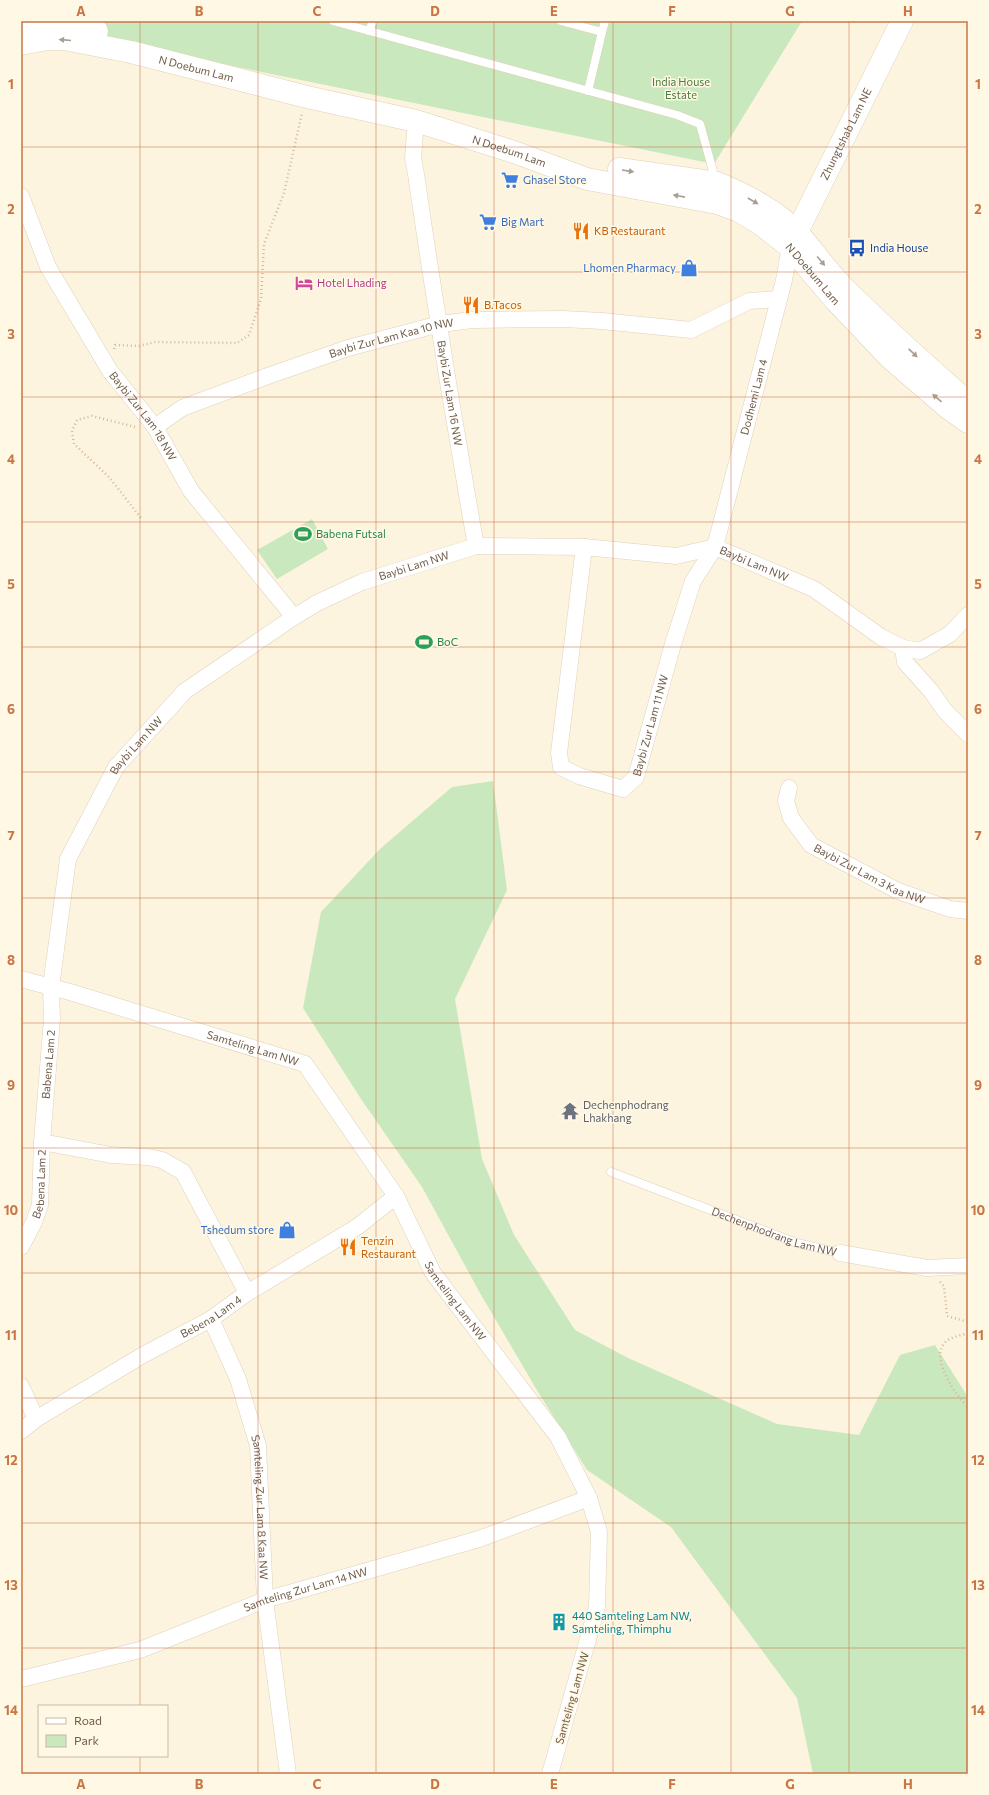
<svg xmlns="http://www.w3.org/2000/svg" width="989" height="1795" viewBox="0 0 989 1795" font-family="Commissioner,sans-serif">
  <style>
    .green { fill: #c9e8be }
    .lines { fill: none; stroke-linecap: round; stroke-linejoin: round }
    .lane-casing { stroke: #dfd1bb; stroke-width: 9 }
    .street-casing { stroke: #dfd1bb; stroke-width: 17 }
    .secondary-casing { stroke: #e1d0b6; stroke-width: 23 }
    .path { stroke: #d5b99a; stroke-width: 2.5; stroke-dasharray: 1 3; stroke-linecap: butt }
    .lane { stroke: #fff; stroke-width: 8 }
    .street { stroke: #fff; stroke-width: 16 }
    .secondary { stroke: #fff; stroke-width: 22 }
    .oneway { fill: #aa9d91 }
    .grid { fill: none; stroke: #c97645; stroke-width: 1; stroke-opacity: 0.55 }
    .labels { text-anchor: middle; stroke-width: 3; stroke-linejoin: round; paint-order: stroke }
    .street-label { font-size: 11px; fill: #715c47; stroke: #fff8e4 }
    .park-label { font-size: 11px; fill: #4b7d42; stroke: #fff8e4 }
    .shop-label { font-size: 11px; fill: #366cbe; stroke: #fff8e4; text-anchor: start }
    .food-label { font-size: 11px; fill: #c56008; stroke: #fff8e4; text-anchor: start }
    .transit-label { font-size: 11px; fill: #164399; stroke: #fff8e4; text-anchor: start }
    .hotel-label { font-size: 11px; fill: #b23c85; stroke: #fff8e4; text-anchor: start }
    .leisure-label { font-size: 11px; fill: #27864d; stroke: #fff8e4; text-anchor: start }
    .worship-label { font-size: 11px; fill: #5b616d; stroke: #fff8e4; text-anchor: start }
    .culture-label { font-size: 11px; fill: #0d838f; stroke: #fff8e4; text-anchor: start }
    .neatline { fill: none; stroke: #c97645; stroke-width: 1.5 }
    .grid-label { font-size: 13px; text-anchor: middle; font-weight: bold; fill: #c97645 }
  </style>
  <rect width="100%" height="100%" fill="#fcf4df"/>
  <!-- green -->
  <path class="green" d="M21,21H802L714,164L21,23Z
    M312,519L328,549L277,579L257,550Z
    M493,781L507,890L455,999L482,1159L514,1235L575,1330L628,1358L777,1424L859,1435L900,1355L935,1345L968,1397V1774H813L797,1698L671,1527L587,1470L538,1392L480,1293L422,1187L361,1099L303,1008L321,912L380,849L452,787Z"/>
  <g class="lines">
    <!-- lane casing -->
    <g class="lane-casing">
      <g id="lane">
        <path d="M333,21L677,115L700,124L716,182"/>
        <path d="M561,21L602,32L588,91"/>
        <path d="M369,31L373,21"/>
        <path d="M602,32L605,21"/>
        <path id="s1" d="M611,1172L797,1243L840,1253"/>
      </g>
    </g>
    <!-- street casing -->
    <g class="street-casing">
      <g id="street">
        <path id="s2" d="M416,121L413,158L416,174C434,299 454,423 476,546"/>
        <path id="s3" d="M21,196L48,267L110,371L155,427L191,491L294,617"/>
        <path id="s4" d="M155,427L182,408L265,377L348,348L440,324L472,320L563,319L602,321L691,330L749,301L779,299"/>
        <path id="s5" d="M584,547L559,753L561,767L579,776L623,789L636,777L673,644L693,581L715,547L784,280L790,247"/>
        <path d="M903,648L905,662L931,691L945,711L968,734"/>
        <path id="s6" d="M789,788L786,801L791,818L811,845L898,891L950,909L968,911"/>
        <path id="s7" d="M21,979L70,992L305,1064L396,1196L433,1273L558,1437L589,1498L599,1532L597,1607L550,1774"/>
        <path d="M42,1142L111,1155L148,1157L162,1160L183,1172L247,1293"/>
        <path id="s8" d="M21,1247L34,1222L40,1205L42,1142L52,1019L51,987L68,859L116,767L185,691L294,617L317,603L362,582L476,546L584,547L676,556L715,547L814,589L881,637L903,648L920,651L950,634L968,615"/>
        <path d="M840,1253L927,1268L968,1266"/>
        <path id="s9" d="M211,1319L238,1379L258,1446L265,1600L288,1774"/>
        <path d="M21,1386L36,1419"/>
        <path id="s10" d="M21,1431L36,1419L143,1355L211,1319L247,1293L357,1227L396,1196"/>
        <path id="s11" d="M21,1679L140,1650L265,1600L479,1539L589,1498"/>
      </g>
    </g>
    <!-- secondary casing -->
    <g class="secondary-casing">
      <g id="secondary">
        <path d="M21,27C47,21 71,25 97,31"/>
        <path id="s12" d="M21,44L48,39H64L131,52L307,97L416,121L514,152L587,179L717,203L739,211L759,223L790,247L836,301L890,358L948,408L968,422"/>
        <path d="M619,169L717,183C743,193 778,212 797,232C814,251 828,273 847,291C886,329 926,366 968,402"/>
        <path id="s13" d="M791,244L902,21"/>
      </g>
    </g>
    <!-- path -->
    <path class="path" d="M114,349L115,345L139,346L155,342L237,343L249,335L261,299L264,244L284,193L302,113
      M135,427L92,416L77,420L72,431L74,444L109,477L141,518
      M940,1282L944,1286L947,1316L968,1322
      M968,1333C960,1336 948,1337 943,1345C932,1361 956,1396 968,1407"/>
    <!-- lane -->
    <use href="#lane" class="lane"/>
    <!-- street -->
    <use href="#street" class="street"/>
    <!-- secondary -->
    <use href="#secondary" class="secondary"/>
  </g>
  <!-- one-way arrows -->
  <defs><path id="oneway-solid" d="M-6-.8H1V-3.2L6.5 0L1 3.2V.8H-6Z"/></defs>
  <g class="oneway">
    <use href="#oneway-solid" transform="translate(65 40) rotate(-175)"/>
    <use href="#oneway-solid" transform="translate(628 171) rotate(9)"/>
    <use href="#oneway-solid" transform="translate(679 196) rotate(-169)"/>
    <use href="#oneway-solid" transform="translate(753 201) rotate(30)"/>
    <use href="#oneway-solid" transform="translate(821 261) rotate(50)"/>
    <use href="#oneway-solid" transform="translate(913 353) rotate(43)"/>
    <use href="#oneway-solid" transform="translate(937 398) rotate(-139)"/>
  </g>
  <!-- grid -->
  <path class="grid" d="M140,21V1706M258,21V1774M376,21V1774M494,21V1774M613,21V1774M731,21V1774M849,21V1774M21,147H968M21,272H968M21,397H968M21,522H968M21,647H968M21,772H968M21,898H968M21,1023H968M21,1148H968M21,1273H968M21,1398H968M21,1523H968M21,1648H968M140,1756V1774"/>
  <!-- icons -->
  <defs>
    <g id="supermarket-bare" transform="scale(1.38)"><path d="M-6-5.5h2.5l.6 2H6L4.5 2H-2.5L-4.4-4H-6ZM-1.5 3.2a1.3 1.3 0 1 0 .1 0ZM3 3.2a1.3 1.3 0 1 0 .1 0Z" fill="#3f7fe0" stroke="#fff8e4" stroke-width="2.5" paint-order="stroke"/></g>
    <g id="restaurant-bare" transform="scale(1.38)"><path d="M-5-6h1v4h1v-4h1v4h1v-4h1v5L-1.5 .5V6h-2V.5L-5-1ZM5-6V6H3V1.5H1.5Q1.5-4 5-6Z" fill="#e8710a" stroke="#fff8e4" stroke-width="2.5" paint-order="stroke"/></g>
    <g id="bus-bare" transform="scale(1.38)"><path d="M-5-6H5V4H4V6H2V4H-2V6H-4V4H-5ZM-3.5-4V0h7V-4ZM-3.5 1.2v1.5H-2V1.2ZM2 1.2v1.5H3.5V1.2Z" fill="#1a4fb4" stroke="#fff8e4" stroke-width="2.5" paint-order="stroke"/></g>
    <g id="shop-bare" transform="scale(1.38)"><path d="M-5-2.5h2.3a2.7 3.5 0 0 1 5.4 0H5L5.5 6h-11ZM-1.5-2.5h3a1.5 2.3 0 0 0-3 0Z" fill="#3f7fe0" stroke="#fff8e4" stroke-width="2.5" paint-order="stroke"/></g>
    <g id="hotel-bare" transform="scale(1.38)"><path d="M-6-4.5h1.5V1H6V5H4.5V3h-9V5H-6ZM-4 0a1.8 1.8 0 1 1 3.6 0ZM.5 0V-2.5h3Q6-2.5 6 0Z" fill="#d1479c" stroke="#fff8e4" stroke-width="2.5" paint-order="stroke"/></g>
    <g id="stadium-bare" transform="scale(1.38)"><path d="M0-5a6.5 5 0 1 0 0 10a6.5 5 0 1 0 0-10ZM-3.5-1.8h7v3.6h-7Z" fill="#2e9e5b" stroke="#fff8e4" stroke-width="2.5" paint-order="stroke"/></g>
    <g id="temple-bare" transform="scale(1.38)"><path d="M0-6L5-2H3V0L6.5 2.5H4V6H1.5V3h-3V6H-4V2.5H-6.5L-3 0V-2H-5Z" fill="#6b7280" stroke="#fff8e4" stroke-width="2.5" paint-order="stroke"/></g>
    <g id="building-bare" transform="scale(1.38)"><path d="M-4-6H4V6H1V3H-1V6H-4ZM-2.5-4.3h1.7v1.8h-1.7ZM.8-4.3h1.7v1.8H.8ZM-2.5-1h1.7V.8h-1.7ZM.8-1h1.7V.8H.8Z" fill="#0f9aa8" stroke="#fff8e4" stroke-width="2.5" paint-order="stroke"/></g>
  </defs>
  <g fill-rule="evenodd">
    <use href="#supermarket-bare" x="510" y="180"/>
    <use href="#supermarket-bare" x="488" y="222"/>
    <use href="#restaurant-bare" x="581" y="231"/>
    <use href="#bus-bare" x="857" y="248"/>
    <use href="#shop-bare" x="689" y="268"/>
    <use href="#hotel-bare" x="304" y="283"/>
    <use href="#restaurant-bare" x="471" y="305"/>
    <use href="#stadium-bare" x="303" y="534"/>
    <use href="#stadium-bare" x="424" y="642"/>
    <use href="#temple-bare" x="570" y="1111"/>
    <use href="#shop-bare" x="287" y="1230"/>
    <use href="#restaurant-bare" x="348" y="1247"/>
    <use href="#building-bare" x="559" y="1622"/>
  </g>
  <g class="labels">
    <!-- street labels -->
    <g class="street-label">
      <text dy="4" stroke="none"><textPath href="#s12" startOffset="179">N Doebum Lam</textPath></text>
      <text dy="4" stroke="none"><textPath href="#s13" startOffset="123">Zhungtshab Lam NE</textPath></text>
      <text dy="4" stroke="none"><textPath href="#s12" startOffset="503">N Doebum Lam</textPath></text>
      <text dy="4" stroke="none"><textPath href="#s12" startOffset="839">N Doebum Lam</textPath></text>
      <text dy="4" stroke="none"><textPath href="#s4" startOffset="254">Baybi Zur Lam Kaa 10 NW</textPath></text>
      <text dy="4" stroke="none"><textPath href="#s2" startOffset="275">Baybi Zur Lam 16 NW</textPath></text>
      <text dy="4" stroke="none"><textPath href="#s5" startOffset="705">Dodhemi Lam 4</textPath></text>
      <text dy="4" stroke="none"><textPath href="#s3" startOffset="253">Baybi Zur Lam 18 NW</textPath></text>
      <text dy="4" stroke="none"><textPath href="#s8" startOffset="1211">Baybi Lam NW</textPath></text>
      <text dy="4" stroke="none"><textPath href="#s8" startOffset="863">Baybi Lam NW</textPath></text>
      <text dy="4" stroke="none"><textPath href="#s5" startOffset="359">Baybi Zur Lam 11 NW</textPath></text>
      <text dy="4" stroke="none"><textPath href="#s8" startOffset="527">Baybi Lam NW</textPath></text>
      <text dy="4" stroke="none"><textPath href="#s6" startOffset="130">Baybi Zur Lam 3 Kaa NW</textPath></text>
      <text dy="4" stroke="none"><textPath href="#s7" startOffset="242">Samteling Lam NW</textPath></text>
      <text dy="4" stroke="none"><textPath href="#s8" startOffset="187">Babena Lam 2</textPath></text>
      <text dy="4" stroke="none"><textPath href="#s8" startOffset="67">Bebena Lam 2</textPath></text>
      <text dy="4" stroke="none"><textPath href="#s1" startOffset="174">Dechenphodrang Lam NW</textPath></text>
      <text dy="4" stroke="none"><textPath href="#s7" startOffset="578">Samteling Lam NW</textPath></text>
      <text dy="4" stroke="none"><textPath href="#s10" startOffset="222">Bebena Lam 4</textPath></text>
      <text dy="4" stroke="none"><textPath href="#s9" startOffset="197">Samteling Zur Lam 8 Kaa NW</textPath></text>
      <text dy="4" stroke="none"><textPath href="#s11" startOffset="299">Samteling Zur Lam 14 NW</textPath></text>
      <text transform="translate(572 1698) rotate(-74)" y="4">Samteling Lam NW</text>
    </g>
    <!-- park labels -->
    <g class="park-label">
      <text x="681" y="86">India House<tspan x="681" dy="13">Estate</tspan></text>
    </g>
    <!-- shop labels -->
    <g class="shop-label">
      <text x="523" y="184">Ghasel Store</text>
      <text x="501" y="226">Big Mart</text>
      <text x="676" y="272" text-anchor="end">Lhomen Pharmacy</text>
      <text x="274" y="1234" text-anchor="end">Tshedum store</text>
    </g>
    <!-- food labels -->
    <g class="food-label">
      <text x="594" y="235">KB Restaurant</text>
      <text x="484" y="309">B.Tacos</text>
      <text x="361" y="1245">Tenzin<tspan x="361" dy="13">Restaurant</tspan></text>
    </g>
    <!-- transit labels -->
    <g class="transit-label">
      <text x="870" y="252">India House</text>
    </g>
    <!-- hotel labels -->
    <g class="hotel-label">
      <text x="317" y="287">Hotel Lhading</text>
    </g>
    <!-- leisure labels -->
    <g class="leisure-label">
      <text x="316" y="538">Babena Futsal</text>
      <text x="437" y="646">BoC</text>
    </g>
    <!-- worship labels -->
    <g class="worship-label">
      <text x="583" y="1109">Dechenphodrang<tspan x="583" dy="13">Lhakhang</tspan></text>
    </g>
    <!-- culture labels -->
    <g class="culture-label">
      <text x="572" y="1620">440 Samteling Lam NW,<tspan x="572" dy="13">Samteling, Thimphu</tspan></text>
    </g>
  </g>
  <!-- border -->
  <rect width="989" height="1795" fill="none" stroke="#fff8e4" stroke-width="44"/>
  <!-- legend -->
  <rect x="38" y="1705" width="130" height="52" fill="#fff8e4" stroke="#c6baa5"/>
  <rect x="46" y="1718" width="20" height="6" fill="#ffffff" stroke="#c6baa5"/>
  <text x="74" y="1725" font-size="12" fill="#715c47">Road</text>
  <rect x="46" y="1735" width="20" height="12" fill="#c9e8be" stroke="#c6baa5"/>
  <text x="74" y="1745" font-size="12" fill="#715c47">Park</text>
  <rect x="22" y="22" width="945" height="1751" class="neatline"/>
  <g class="grid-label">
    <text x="81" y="16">A</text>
    <text x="199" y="16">B</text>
    <text x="317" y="16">C</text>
    <text x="435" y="16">D</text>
    <text x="554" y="16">E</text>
    <text x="672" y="16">F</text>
    <text x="790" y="16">G</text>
    <text x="908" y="16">H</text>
    <text x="11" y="89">1</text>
    <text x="978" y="89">1</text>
    <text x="11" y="214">2</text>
    <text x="978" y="214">2</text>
    <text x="11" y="339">3</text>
    <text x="978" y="339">3</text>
    <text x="11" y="464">4</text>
    <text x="978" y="464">4</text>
    <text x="11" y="589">5</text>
    <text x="978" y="589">5</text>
    <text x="11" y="714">6</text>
    <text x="978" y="714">6</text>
    <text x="11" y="840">7</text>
    <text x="978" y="840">7</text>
    <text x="11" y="965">8</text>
    <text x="978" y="965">8</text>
    <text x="11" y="1090">9</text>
    <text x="978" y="1090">9</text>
    <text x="11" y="1215">10</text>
    <text x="978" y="1215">10</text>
    <text x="11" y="1340">11</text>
    <text x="978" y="1340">11</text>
    <text x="11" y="1465">12</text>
    <text x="978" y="1465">12</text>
    <text x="11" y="1590">13</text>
    <text x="978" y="1590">13</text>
    <text x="11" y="1715">14</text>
    <text x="978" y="1715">14</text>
    <text x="81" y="1789">A</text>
    <text x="199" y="1789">B</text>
    <text x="317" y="1789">C</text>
    <text x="435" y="1789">D</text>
    <text x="554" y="1789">E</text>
    <text x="672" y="1789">F</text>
    <text x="790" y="1789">G</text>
    <text x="908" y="1789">H</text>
  </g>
</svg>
